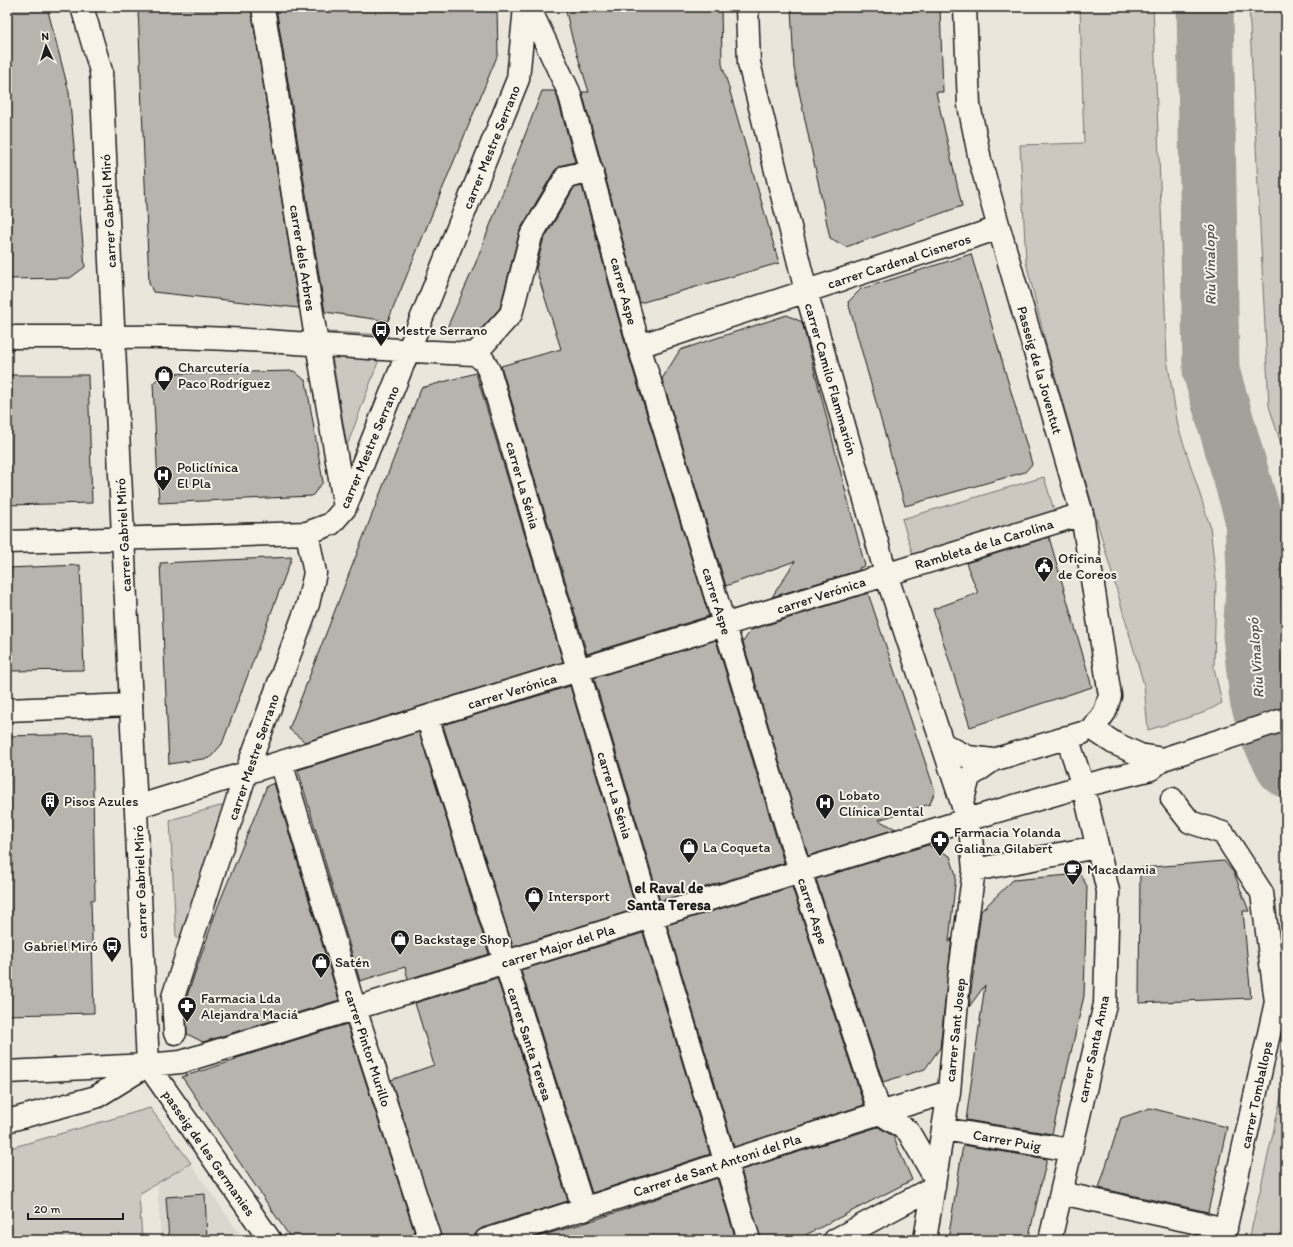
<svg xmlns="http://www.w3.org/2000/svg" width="1293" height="1247" viewBox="0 0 1293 1247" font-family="Itim,sans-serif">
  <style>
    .built { fill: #dad7ce }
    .green { fill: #ccc8c0; stroke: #74726e }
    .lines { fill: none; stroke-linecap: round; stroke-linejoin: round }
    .river { stroke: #a3a19a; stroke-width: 57 }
    .building { fill: #b6b4ac; stroke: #1c1c1c }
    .street-casing { stroke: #1c1c1c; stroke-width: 25 }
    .secondary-casing { stroke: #1c1c1c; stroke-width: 25 }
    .street { stroke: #f7f3e8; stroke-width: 22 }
    .secondary { stroke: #f7f3e8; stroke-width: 22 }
    .labels { text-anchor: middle; stroke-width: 4; stroke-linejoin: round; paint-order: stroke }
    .street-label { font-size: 14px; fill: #1c1c1c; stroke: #f7f3e8 }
    .poi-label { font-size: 14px; fill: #1c1c1c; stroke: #f7f3e8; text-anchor: start }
    .water-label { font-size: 15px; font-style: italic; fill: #52514e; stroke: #f7f3e8 }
    .neighbourhood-label { font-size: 15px; font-weight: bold; fill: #1c1c1c; stroke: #f7f3e8 }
  </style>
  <rect width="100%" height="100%" fill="#eae6dc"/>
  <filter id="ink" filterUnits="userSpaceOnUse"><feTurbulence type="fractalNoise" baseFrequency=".025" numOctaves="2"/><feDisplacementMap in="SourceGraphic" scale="8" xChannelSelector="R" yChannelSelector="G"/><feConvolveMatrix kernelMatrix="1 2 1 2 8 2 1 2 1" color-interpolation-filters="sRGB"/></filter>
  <g filter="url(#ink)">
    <!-- built -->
    <path class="built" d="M191,1164L244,1240H161L157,1183Z"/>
    <!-- green -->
    <path class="green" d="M1080,7H1153L1167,359L1178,426L1210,526L1216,580L1214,668L1222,703L1203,713L1148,730L1144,685L1046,344L1026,262L1020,145L1084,143Z
      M1249,7H1286V460L1269,406Z
      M328,332L388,335L347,446Z
      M1044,477L1059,527L917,568L902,519Z
      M234,802L187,944L176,936L170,820Z
      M1286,1075V1240H1249Z
      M150,1108L191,1163L139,1194L142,1240H7V1149Z"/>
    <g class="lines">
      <!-- river -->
      <path class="river" d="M1205,7L1211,371L1253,517L1255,575L1251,635L1258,699L1270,738L1286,769"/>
    </g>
    <!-- building -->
    <path class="building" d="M7,7H47L69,92L85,267L70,278L7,279Z
      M138,7H251L299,308L153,292L149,283Z
      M276,7H497L498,54L388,321L325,312Z
      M565,7H721L722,64L779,263L640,303L582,92H589L572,38Z
      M791,7H940L943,92H936L962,206L846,247L830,238L794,68Z
      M542,91H555L557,96L575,162L563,165L555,170L520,230L500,308L474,337L445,332L474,267Z
      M582,186L627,350L709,616L587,654L501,366L561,349L536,269L543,241L574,188Z
      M971,254L1032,464L1025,472L905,506L848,302L861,289Z
      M787,315L802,322L865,566L859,568L860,570L772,597L795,561L726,586L662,379L680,350Z
      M294,371L306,381L323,482L312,496L159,503L153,383L163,374Z
      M476,373L563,662L305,742L289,729L421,388Z
      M7,375H88L92,503L7,505Z
      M1049,537L1092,687L970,727L933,609L978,593L966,563Z
      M292,557L222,744L210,758L169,764L160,563Z
      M80,565L84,670L7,671V568Z
      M868,593L935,791L930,804L878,820L896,829L808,856L743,642L751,630Z
      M716,640L784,863L660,901L594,678Z
      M570,686L636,909L513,947L443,725Z
      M419,732L489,954L408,979L405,967L360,981L298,770Z
      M92,734L95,900H91L94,1013L7,1015V736Z
      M274,783L339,1000L203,1042L187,1034L186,999L218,906L267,786Z
      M928,845L950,856L956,875L949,942L952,938L940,1048L925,1069L883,1082L816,879Z
      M1224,861L1234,873L1249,911H1243L1251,998L1139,1003L1140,868Z
      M1080,874L1087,886L1084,996L1052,1134L966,1120L985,985L969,1007L981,911L1013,880Z
      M792,887L864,1105L734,1147L667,925Z
      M643,933L710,1154L592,1193L521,970Z
      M497,978L568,1201L482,1228L477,1232L474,1240H442L391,1080L434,1065L415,1003Z
      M347,1024L417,1240H292L182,1077L236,1060L234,1059Z
      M1150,1108L1227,1127L1208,1212L1099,1188L1121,1118Z
      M878,1127L893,1136L912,1180L796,1240H761L741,1170Z
      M963,1145L1047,1159L1028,1240H948Z
      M717,1178L736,1240H527L588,1222Z
      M205,1194L207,1240H169L166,1197Z"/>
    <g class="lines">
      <!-- street casing -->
      <g class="street-casing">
        <path id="street" d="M263,7L317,344L345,508
          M529,7L569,92L639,346L800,871L880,1113L908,1131L935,1178
          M747,7L749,63L806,291L886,574L962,803L971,837L974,870L959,979L949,1092L925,1240
          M965,7L969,105L980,160L999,228L1082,514L1110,696L1105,712L1093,729
          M113,337C234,334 355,350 475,354
          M639,346L999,228
          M475,354L484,361L490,373L656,932L749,1240
          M475,354L511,314L531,236L566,177L592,171
          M7,542L307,533L331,524L345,508L518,79L525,7
          M7,710L131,705
          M427,717L584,1210
          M1093,729L1114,743L1140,755L1163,759L1286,719
          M943,744L968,757L993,760
          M281,762L350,993L430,1240
          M1172,799L1190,822L1223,833L1262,893L1276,1002L1223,1240
          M962,803L969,777L993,760L1082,733
          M136,807L1082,514
          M974,870L1097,847
          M175,1033L173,997L246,773L308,604L315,573L307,533
          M148,1065L181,1062L966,820L1083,786L1151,769L1163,759
          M148,1065L270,1240
          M943,1129L1071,1150
          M1061,1193L1226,1229
          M486,1240C640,1192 793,1138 949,1092
          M835,1240L934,1187
          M1050,1240L1105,1004L1108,891L1083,786L1067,737"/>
      </g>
      <!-- secondary casing -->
      <g class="secondary-casing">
        <path id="secondary" d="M82,7L101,71L148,1065
          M7,337H113
          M7,1072L147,1065
          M7,1121L96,1097L148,1065"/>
      </g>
      <!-- street -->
      <use href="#street" class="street"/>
      <!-- secondary -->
      <use href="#secondary" class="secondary"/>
    </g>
  </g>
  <!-- icons -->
  <defs>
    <g id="bus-pin" transform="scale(1)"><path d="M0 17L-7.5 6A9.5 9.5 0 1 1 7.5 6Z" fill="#1c1c1c" stroke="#f7f3e8"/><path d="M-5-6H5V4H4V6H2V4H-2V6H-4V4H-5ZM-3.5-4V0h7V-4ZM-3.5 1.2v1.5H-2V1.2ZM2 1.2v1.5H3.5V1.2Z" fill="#fff"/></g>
    <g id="shop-pin" transform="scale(1)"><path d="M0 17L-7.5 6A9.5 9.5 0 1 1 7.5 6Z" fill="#1c1c1c" stroke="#f7f3e8"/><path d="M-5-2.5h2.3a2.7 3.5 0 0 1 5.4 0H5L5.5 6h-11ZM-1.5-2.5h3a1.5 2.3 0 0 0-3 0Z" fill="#fff"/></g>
    <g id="hospital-pin" transform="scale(1)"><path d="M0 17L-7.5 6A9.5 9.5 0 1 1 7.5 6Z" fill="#1c1c1c" stroke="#f7f3e8"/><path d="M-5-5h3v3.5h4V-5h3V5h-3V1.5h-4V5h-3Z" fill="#fff"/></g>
    <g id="civic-pin" transform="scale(1)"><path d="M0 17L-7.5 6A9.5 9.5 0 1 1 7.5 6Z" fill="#1c1c1c" stroke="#f7f3e8"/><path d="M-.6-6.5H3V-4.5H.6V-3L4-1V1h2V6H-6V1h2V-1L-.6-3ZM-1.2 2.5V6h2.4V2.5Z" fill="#fff"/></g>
    <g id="building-pin" transform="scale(1)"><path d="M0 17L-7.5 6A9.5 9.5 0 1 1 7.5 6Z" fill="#1c1c1c" stroke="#f7f3e8"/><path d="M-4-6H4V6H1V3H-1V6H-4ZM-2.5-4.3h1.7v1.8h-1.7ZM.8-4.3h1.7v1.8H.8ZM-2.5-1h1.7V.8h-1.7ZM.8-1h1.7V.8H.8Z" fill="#fff"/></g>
    <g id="pharmacy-pin" transform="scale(1)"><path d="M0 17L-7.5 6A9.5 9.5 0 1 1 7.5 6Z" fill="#1c1c1c" stroke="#f7f3e8"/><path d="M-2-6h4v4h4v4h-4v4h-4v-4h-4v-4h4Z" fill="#fff"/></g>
    <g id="cafe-pin" transform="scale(1)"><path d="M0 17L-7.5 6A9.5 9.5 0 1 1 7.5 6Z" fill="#1c1c1c" stroke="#f7f3e8"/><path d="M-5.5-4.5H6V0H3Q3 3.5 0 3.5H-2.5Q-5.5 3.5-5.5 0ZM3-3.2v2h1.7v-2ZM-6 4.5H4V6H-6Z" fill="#fff"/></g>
  </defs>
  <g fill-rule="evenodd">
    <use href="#bus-pin" x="381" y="330"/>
    <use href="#shop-pin" x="164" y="375"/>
    <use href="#hospital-pin" x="163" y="475"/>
    <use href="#civic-pin" x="1044" y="566"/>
    <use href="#building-pin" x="50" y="801"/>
    <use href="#hospital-pin" x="825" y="803"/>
    <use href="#pharmacy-pin" x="940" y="840"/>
    <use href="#shop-pin" x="689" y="847"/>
    <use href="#cafe-pin" x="1073" y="869"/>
    <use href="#shop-pin" x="534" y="896"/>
    <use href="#shop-pin" x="400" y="939"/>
    <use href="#bus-pin" x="112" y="946"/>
    <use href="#shop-pin" x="321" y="962"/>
    <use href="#pharmacy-pin" x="187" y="1006"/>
  </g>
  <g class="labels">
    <!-- street labels -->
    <g class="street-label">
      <text transform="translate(491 147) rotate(-68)" y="5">carrer Mestre Serrano</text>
      <text transform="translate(108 211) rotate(-93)" y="5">carrer Gabriel Miró</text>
      <text transform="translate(303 258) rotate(81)" y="5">carrer dels Arbres</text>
      <text transform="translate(899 261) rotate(-18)" y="5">carrer Cardenal Cisneros</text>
      <text transform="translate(624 291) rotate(75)" y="5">carrer Aspe</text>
      <text transform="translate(1040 370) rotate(74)" y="5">Passeig de la Joventut</text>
      <text transform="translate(831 379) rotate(74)" y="5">carrer Camilo Flammarión</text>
      <text transform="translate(369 447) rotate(-67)" y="5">carrer Mestre Serrano</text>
      <text transform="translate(523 485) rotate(74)" y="5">carrer La Sénia</text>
      <text transform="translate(123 535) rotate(-93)" y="5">carrer Gabriel Miró</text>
      <text transform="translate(984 544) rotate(-17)" y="5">Rambleta de la Carolina</text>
      <text transform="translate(821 595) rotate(-18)" y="5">carrer Verónica</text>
      <text transform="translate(717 601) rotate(73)" y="5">carrer Aspe</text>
      <text transform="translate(512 691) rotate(-17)" y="5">carrer Verónica</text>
      <text transform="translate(253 757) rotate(-71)" y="5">carrer Mestre Serrano</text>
      <text transform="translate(615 795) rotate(73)" y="5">carrer La Sénia</text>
      <text transform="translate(140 882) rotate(-92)" y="5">carrer Gabriel Miró</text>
      <text transform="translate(813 911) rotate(72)" y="5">carrer Aspe</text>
      <text transform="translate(558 946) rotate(-17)" y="5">carrer Major del Pla</text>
      <text transform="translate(955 1030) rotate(-84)" y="5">carrer Sant Josep</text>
      <text transform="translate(530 1044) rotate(72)" y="5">carrer Santa Teresa</text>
      <text transform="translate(368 1048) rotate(72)" y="5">carrer Pintor Murillo</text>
      <text transform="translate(1093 1049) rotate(-78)" y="5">carrer Santa Anna</text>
      <text transform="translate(1256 1095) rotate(-78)" y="5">carrer Tomballops</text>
      <text transform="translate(1007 1140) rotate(10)" y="5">Carrer Puig</text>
      <text transform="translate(209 1153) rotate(55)" y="5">passeig de les Germanies</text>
      <text transform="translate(717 1165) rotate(-18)" y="5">Carrer de Sant Antoni del Pla</text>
    </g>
    <!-- poi labels -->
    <g class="poi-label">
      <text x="395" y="335">Mestre Serrano</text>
      <text x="178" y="372">Charcutería<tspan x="178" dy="16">Paco Rodríguez</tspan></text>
      <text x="177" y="472">Policlínica<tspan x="177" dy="16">El Pla</tspan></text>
      <text x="1058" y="563">Oficina<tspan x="1058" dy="16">de Coreos</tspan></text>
      <text x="839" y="800">Lobato<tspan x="839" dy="16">Clínica Dental</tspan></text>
      <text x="64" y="806">Pisos Azules</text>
      <text x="954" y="837">Farmacia Yolanda<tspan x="954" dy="16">Galiana Gilabert</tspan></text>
      <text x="703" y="852">La Coqueta</text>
      <text x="1087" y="874">Macadamia</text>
      <text x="548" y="901">Intersport</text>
      <text x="414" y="944">Backstage Shop</text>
      <text x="98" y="951" text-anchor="end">Gabriel Miró</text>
      <text x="335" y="967">Satén</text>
      <text x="201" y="1003">Farmacia Lda<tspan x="201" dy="16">Alejandra Maciá</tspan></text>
    </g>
    <!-- water labels -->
    <g class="water-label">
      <text transform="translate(1210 265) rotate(-91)" y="5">Riu Vinalopó</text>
      <text transform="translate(1256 658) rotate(-94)" y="5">Riu Vinalopó</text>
    </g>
    <!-- neighbourhood labels -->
    <g class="neighbourhood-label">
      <text x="669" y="893">el Raval de<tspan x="669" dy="17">Santa Teresa</tspan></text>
    </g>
  </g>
  <!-- margin -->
  <rect width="1293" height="1247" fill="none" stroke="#f7f3e8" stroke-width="24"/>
  <rect x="12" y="12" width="1269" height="1223" fill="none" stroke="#1c1c1c" stroke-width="1.5" filter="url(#ink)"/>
  <!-- north arrow -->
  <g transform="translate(46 46) rotate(356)" stroke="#f7f3e8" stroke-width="3" paint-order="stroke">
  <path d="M0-3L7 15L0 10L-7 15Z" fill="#1c1c1c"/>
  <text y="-6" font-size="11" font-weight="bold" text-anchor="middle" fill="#1c1c1c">N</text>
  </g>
  <!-- scale -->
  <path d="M28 1213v6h95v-6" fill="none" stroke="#1c1c1c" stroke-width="2"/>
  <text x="34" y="1213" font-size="12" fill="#1c1c1c" stroke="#f7f3e8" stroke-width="3" paint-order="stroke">20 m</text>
</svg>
